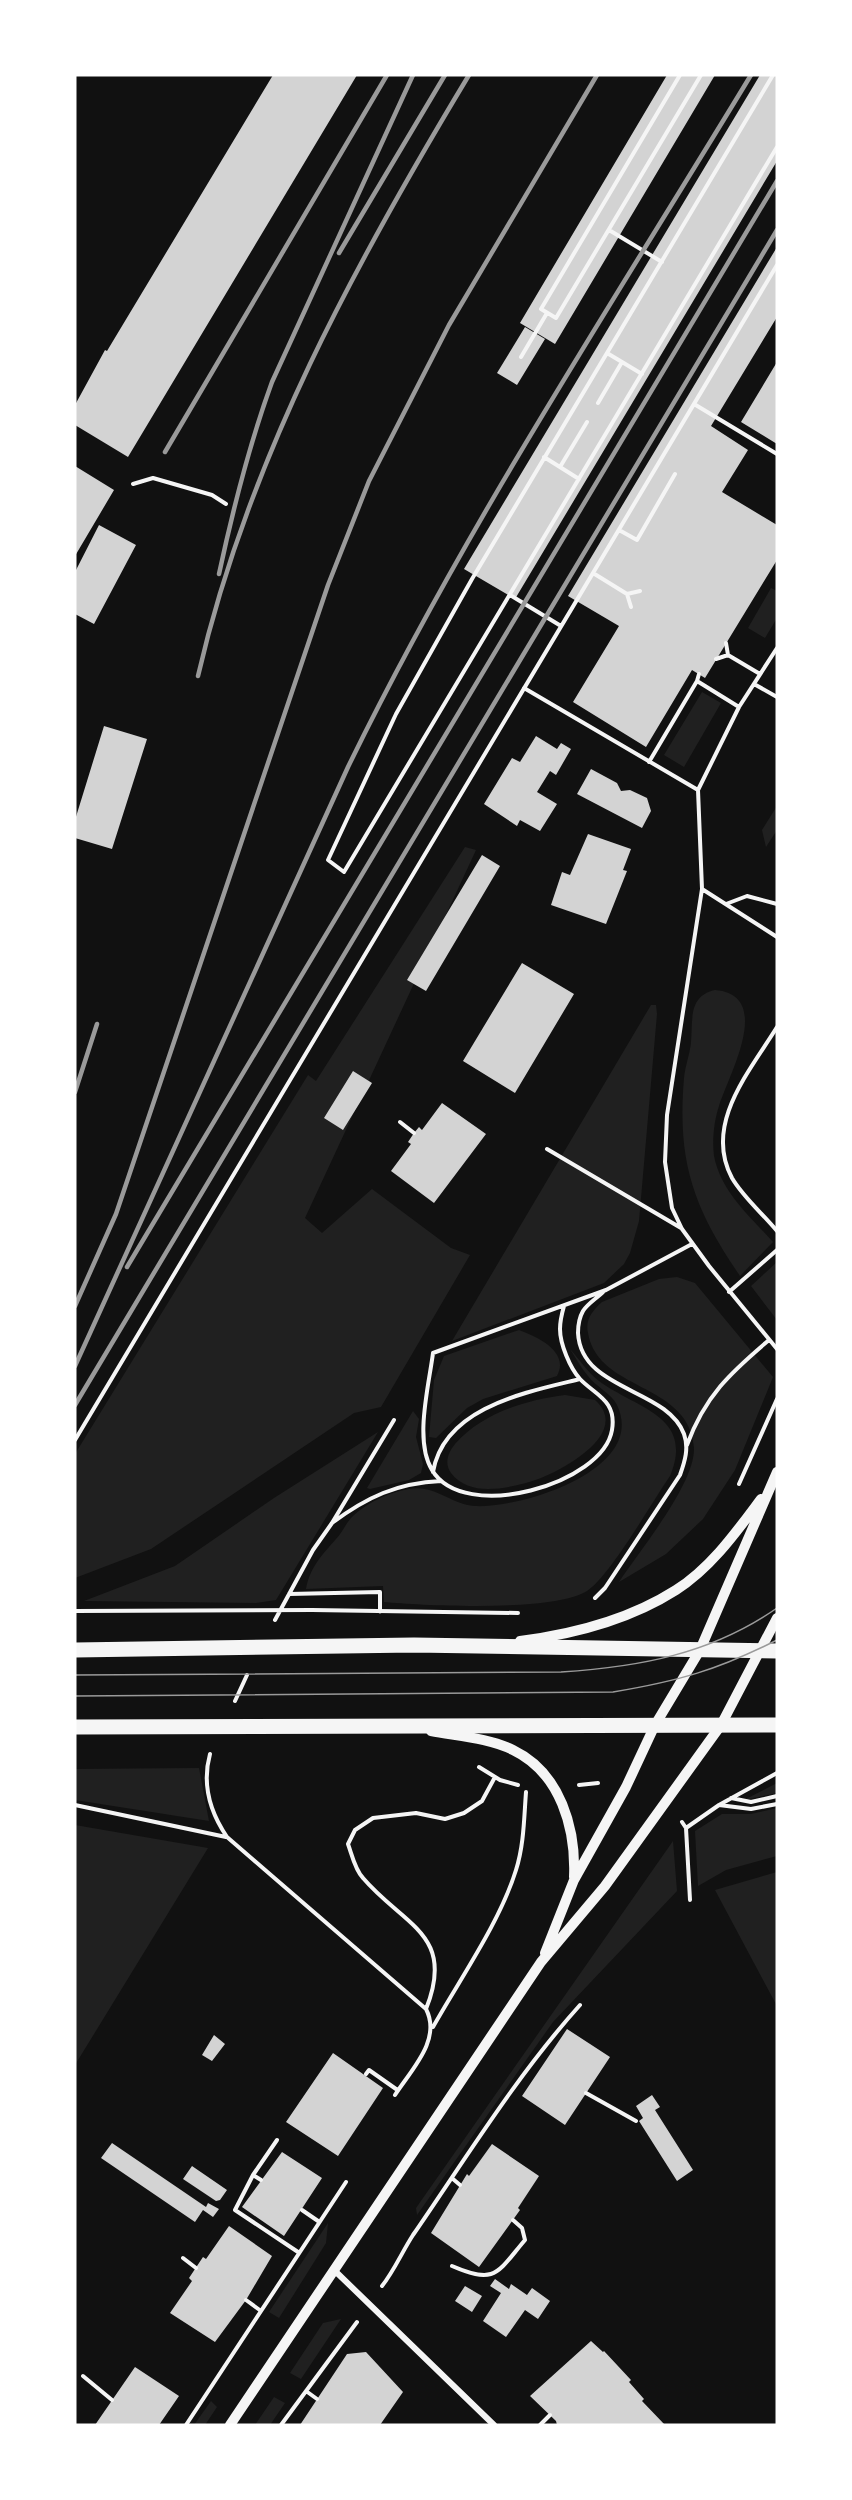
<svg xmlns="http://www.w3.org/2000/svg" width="852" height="2500" viewBox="0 0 852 2500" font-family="Commissioner,sans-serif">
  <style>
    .green { fill: #202020 }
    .building { fill: #d3d3d3 }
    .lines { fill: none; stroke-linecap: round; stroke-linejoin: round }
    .path { stroke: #f5f5f5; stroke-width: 4 }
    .minor { stroke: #f5f5f5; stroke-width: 6 }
    .tertiary { stroke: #f5f5f5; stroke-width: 10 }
    .primary { stroke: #f5f5f5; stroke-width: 15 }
    .tram { stroke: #9a9a9a; stroke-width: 1.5 }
    .rail { stroke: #9a9a9a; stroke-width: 4.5 }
  </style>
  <rect width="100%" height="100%" fill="#111"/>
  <!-- green -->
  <path class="green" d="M771,588L777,591V618L765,638L748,628Z
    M702,692L721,703L684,767L664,755Z
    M777,806V830L766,847L762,830Z
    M465,847L476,850L305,1218L322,1233L372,1189L451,1248L470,1255L381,1407L354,1413L151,1549L75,1578V1454L308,1075L316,1081Z
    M715,990C775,995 728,1076 719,1106C714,1121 712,1140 714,1156C721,1192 750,1216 773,1242L740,1276C693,1207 677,1162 684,1078C685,1066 690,1054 691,1042C693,1020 688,996 715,990Z
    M651,1005H656L657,1014L639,1221L630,1253L624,1264L604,1283L452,1341Z
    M777,1262V1320L751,1286Z
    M677,1277L695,1283L773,1377L735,1470L703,1519L666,1554L619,1582C640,1550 695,1484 694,1448C693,1437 689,1424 681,1415C655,1383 596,1380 588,1333C585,1320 592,1311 602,1302L659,1279Z
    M519,1330C538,1337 570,1352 557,1376L483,1399L467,1408L436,1438L429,1437L434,1380L444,1356Z
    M570,1349C580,1360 587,1372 599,1381C637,1409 695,1416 670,1476C652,1502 610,1576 587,1591C554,1612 427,1606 384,1602L383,1586L306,1589C310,1567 322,1555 336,1539C342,1533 346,1523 352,1517C366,1503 390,1492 409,1489C434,1484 451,1504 474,1506C519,1509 648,1470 617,1405C611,1393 596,1387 588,1376C581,1368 576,1358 570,1349Z
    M565,1395L595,1400C631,1432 566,1468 541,1478C525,1484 505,1489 488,1489C474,1489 460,1485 451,1473C444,1463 448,1453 455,1444C482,1413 526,1400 565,1395Z
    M413,1411L419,1419L416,1437L423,1464L421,1473L409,1480L370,1489L367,1488Z
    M378,1432L276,1600L256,1603L84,1601L175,1566L274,1498Z
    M199,1768L209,1821L75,1800V1769Z
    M777,1783V1793L744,1800Z
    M777,1808V1856L726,1870L698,1886L695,1831L722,1814H751Z
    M75,1825L208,1848L75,2065Z
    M673,1841L677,1891L553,2022L417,2215L416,2208Z
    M777,1872V2006L715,1890Z
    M328,2223L326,2243L279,2318L269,2312Z
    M341,2319L301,2379L290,2373L323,2323Z
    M274,2397L285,2403L270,2425H255Z
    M211,2401L217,2407L205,2425H194Z"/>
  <!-- building -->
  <path class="building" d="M273,75H357L128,457L75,425V405L105,350L107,351L116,336Z
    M667,75H715L555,344L520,323Z
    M760,75H777V161L515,599L464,569Z
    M777,247V317L711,426L748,450L722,492L777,525V560L705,678L692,670L646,747L573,702L619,626L568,596Z
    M525,327L545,339L517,385L497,373Z
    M777,362V444L741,422Z
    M75,466L114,490L75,556Z
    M99,525L136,545L94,624L75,614V572Z
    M104,726L147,739L112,849L75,838V820Z
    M536,736L557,749L561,743L571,749L556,775L550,771L537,792L557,804L540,831L520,820L517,826L484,804L512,758L520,762Z
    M591,769L617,783L621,791L630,790L647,798L651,811L642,828L577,794Z
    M588,834L631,849L623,870L627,871L606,924L551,905L562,872L570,875Z
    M482,855L500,866L426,991L407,980Z
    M522,963L574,994L515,1093L463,1061Z
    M353,1071L372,1083L343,1130L324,1118Z
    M442,1103L486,1134L434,1203L391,1171L411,1144L408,1142L414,1133L419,1127L422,1130Z
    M567,2029L610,2057L565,2125L522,2096Z
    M214,2035L225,2044L212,2061L202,2055Z
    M333,2053L383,2088L338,2156L286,2122Z
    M652,2095L660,2107L655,2110L693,2170L677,2181L639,2121L643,2118L636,2106Z
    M112,2143L206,2207L208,2203L219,2209L213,2217L203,2210L195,2222L101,2158Z
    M492,2144L539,2176L518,2208L520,2210L479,2267L431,2233L467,2174L469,2176Z
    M282,2152L322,2178L284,2236L242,2207Z
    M192,2166L227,2190L220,2200L216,2201L183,2179Z
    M229,2226L272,2256L246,2300L215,2342L170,2313L192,2281L189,2278L203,2257L206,2259Z
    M495,2279L509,2289L511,2284L527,2295L532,2288L550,2301L538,2319L525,2310L506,2337L483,2321L501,2293L490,2286Z
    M465,2286L482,2296L472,2312L455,2301Z
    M591,2341L603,2352L604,2351L631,2380L629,2382L644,2399L642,2401L665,2425H557L556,2421L530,2396Z
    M366,2352L403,2392L380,2425H300L347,2354Z
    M135,2367L179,2396L159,2425H95Z"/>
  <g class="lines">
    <!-- path -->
    <path class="path" d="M680,75L541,309L556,318L701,75
      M773,75L472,579L396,714L328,860L344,872L777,147
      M609,230L662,262
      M607,353L642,374
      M521,357L547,313
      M598,403L622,362
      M694,404L777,454
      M544,457L579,479
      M560,467L587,422
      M133,484L153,478L212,495L226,504
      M619,530L637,540L675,474
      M593,573L627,594L640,591
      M627,594L631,607
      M510,595L561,626
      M777,648L739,707L698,790L702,889L667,1115L665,1162L672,1208L682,1229L709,1266L777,1349
      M728,655L760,674
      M716,659L728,655L726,643
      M699,674L697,681L739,707
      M754,684L777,697
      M524,688L698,790
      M649,762L697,681
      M702,889L777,937
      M726,904L747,896L777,904
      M777,1027C750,1071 703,1124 732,1178C743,1197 763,1214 777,1231
      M400,1122L414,1133
      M547,1149L681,1228
      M729,1292L777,1250
      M564,1306C562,1313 560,1322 560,1329C560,1344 570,1368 580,1379C595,1395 617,1400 612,1430C603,1484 464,1524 432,1470C414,1441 429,1385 433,1353L606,1290L692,1244
      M394,1420L332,1523C367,1497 397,1483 441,1481
      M75,1440L777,265
      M687,1445C705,1396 730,1373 769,1340
      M433,1472C444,1407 527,1392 580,1379
      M739,1484L777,1399
      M289,1594L380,1592V1612
      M595,1598L605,1588L680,1475C685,1461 689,1448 684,1434C667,1388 581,1391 578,1333C578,1326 579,1318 583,1311C587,1304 597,1298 603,1292
      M75,1611L312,1610L518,1613
      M275,1620L313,1550L332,1523
      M235,1701L247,1675
      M210,1754C202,1783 210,1812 227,1837L426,2009C442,2040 411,2070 395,2095
      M479,1767L500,1780L518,1785
      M579,1785L598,1783
      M731,1798L751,1802L777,1796
      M75,1805L226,1837
      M719,1805L751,1809L777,1804
      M682,1822L686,1828L719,1805L777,1773
      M686,1828L690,1900
      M426,2009C456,1934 404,1926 363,1878C355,1870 352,1855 348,1844L355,1830L373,1818L416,1813L445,1819L464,1813L482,1801L495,1777
      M433,2027C460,1979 500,1922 516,1870C524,1845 524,1818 526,1792
      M366,2074L369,2070L396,2089
      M586,2093L636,2121
      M253,2175L235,2210L298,2252
      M453,2179L460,2185
      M261,2180L253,2175L277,2140
      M302,2210L318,2221
      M183,2258L196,2268
      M452,2266C496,2285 497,2273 525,2240L522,2228L513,2220
      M382,2286C394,2271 402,2252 413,2235C466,2158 517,2075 580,2005
      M246,2300L261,2311
      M83,2376L112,2400
      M306,2391L317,2399
      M186,2425L346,2182
      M281,2425L357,2322
      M540,2425L550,2415"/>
    <!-- minor -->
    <path class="minor" d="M333,2269L494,2425"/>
    <!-- tertiary -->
    <path class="tertiary" d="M520,1641C575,1634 629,1620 676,1590C711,1568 737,1531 761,1499
      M431,1731C457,1736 489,1738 513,1750C561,1773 576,1829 574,1877
      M545,1953L574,1880L626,1787L655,1725L700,1650L777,1472
      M230,2425L541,1962L605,1886L721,1725L777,1618"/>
    <!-- primary -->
    <path class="primary" d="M75,1650L414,1645L777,1651
      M75,1727L777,1725"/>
    <!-- tram -->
    <path class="tram" d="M75,1675L561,1672C639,1667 711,1654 777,1608
      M75,1696L613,1692C679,1681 717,1670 777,1640"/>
    <!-- rail -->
    <path class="rail" d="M339,253L445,75
      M165,452L387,75
      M219,574C233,509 249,445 272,382L413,75
      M198,676C248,459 355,264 469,75
      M75,1092L97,1024
      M127,1267L777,181
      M75,1306L116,1214L328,585L369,481L449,325L597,75
      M75,1366L348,767C465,527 613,303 751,75
      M75,1405L777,230"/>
  </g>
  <!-- border -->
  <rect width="852" height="2500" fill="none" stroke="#ffffff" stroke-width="153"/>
</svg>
